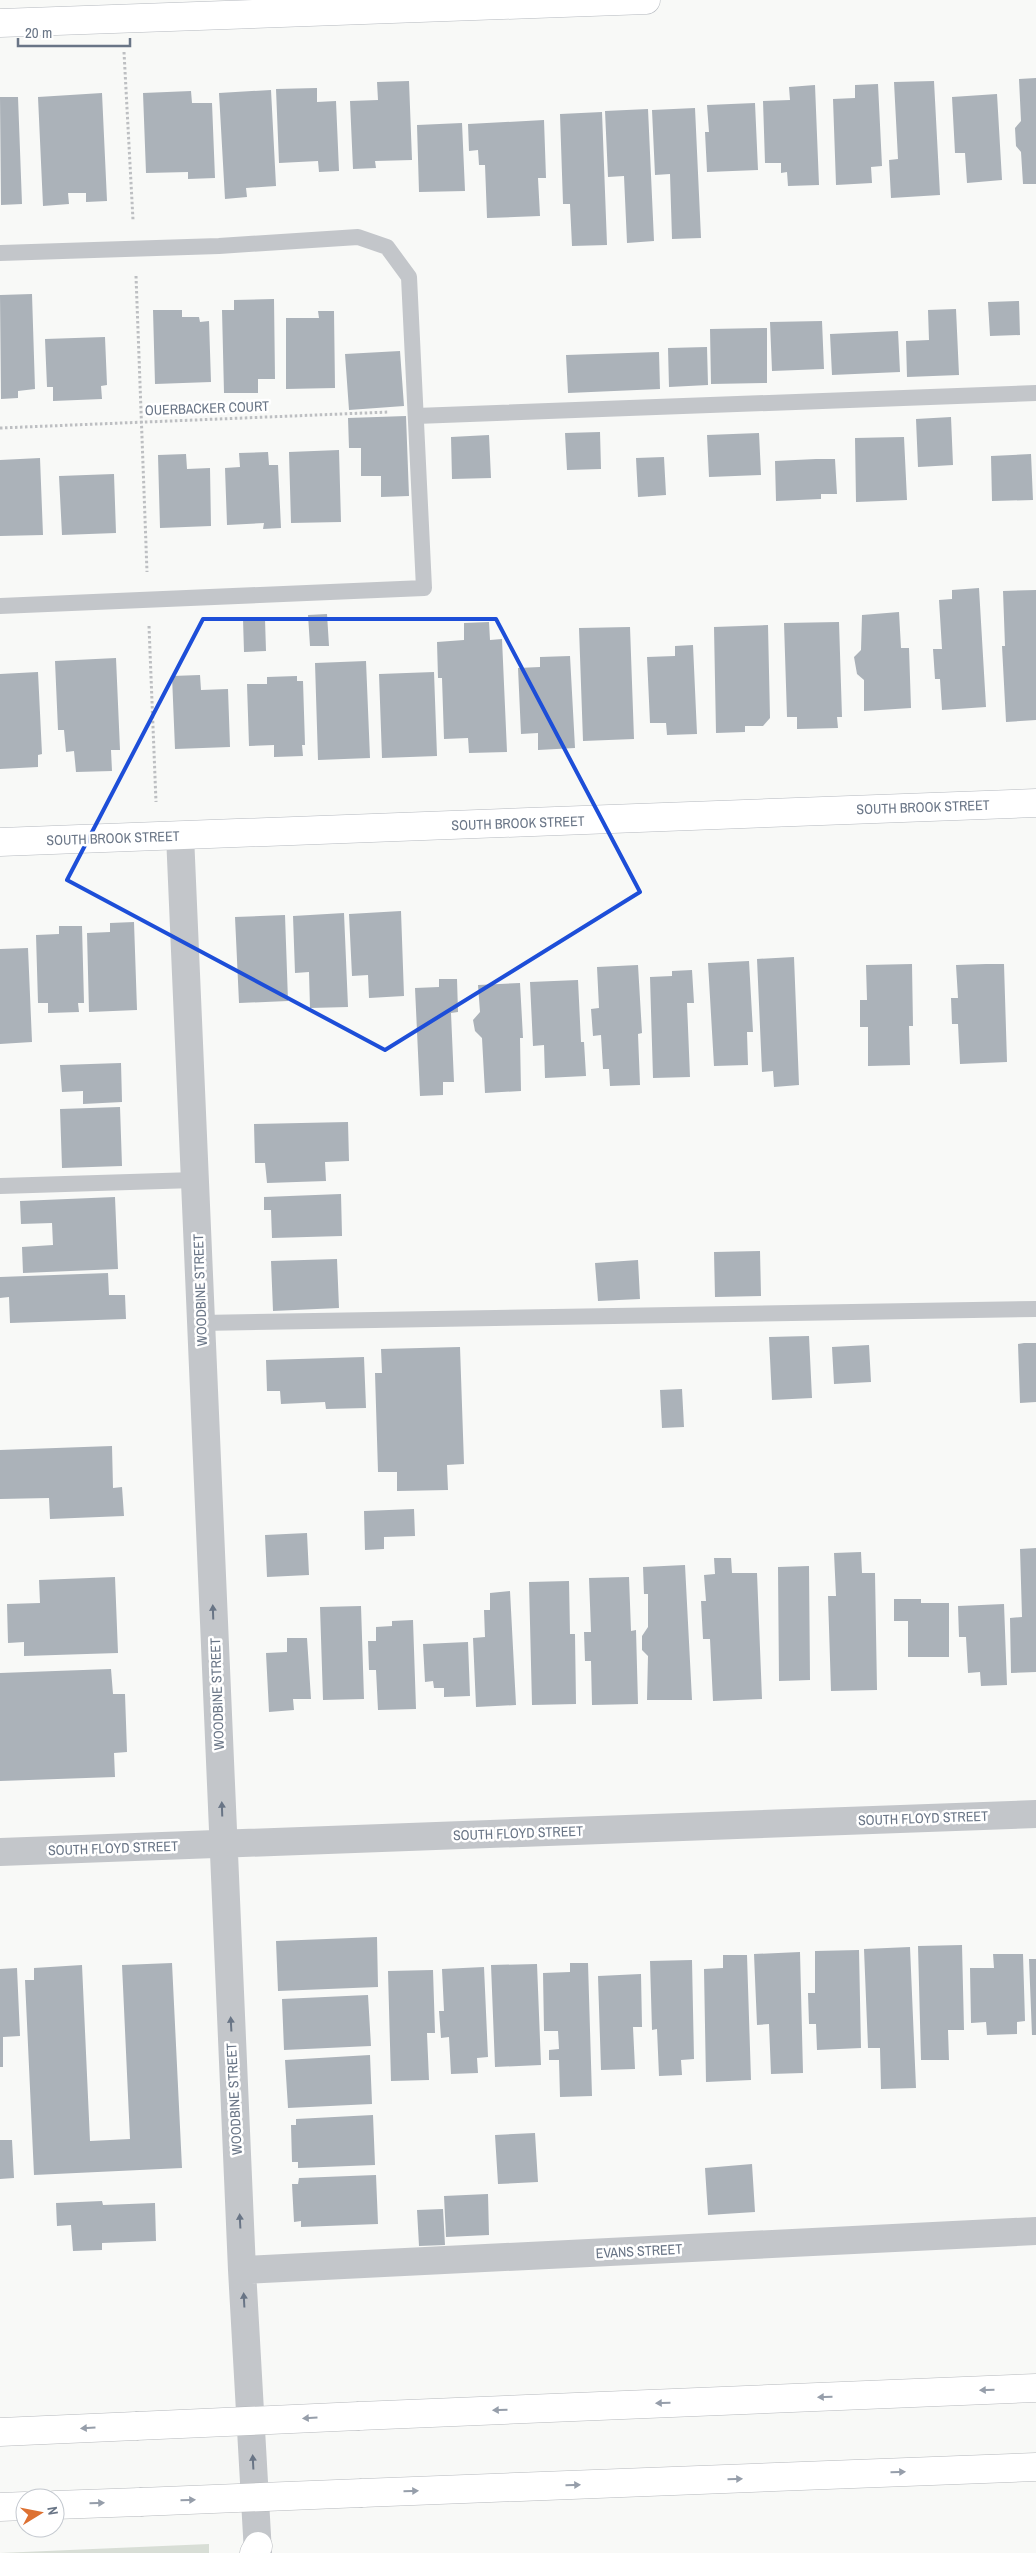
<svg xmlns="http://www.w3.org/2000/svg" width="1036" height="2553" viewBox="0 0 1036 2553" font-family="'Archivo Narrow',sans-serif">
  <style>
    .green { fill: #d8ded6 }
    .building { fill: #abb2b9 }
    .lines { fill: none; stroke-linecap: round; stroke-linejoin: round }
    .secondary-casing { stroke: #b5b9bf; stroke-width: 29 }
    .highway-casing { stroke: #b6b9bd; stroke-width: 29 }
    .path { stroke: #bdbfc2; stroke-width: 3; stroke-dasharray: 2.5 2.5; stroke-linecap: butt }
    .lane { stroke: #c3c6ca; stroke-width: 16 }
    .street { stroke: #c3c6ca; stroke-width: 28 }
    .secondary { stroke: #fff; stroke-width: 28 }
    .highway { stroke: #fff; stroke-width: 28 }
    .highway-bridge-casing { stroke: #b6b9bd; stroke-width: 29; stroke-linecap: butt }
    .highway-bridge { stroke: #fff; stroke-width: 28 }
    .oneway { fill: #697586 }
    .oneway2 { fill: #969eaa }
    .marked { fill: none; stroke: #1d4ed8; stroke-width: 4; stroke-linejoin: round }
    .labels { text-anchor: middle; stroke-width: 5; stroke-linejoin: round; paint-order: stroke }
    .street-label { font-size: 14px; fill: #697586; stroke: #fff }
  </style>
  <rect width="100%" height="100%" fill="#f8f9f7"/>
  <!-- green -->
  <path class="green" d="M209,2544V2553H0Z"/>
  <!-- building -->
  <path class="building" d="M1036,78V184H1023L1021,152L1016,146L1015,128L1021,121L1019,79Z
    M409,81L412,160L375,161L376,168L353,169L350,101L378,100L377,82Z
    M934,81L940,195L891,198L889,160L898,159L894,82Z
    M878,84L882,166L871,167L872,183L836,185L833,99L855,98V85Z
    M815,85L819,185L788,186L787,172L781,173V163H765L763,101L790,100L789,87Z
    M317,88V102L336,101L339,171L319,172L318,161L279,163L276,89Z
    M271,90L276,186L246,188L247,197L225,199L219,93Z
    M191,91L192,103H212L215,178L188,179V172L146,173L143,93Z
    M102,93L107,201L86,202V193H68L69,204L43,206L38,97Z
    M997,94L1002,180L967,183L965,153H955L952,97Z
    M0,97H18L22,204L1,205Z
    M755,103L758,170L707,172L705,132H709L707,105Z
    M695,108L701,238L672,239L670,174L655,175L652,110Z
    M648,109L654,241L627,243L624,176L608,177L605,111Z
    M602,112L607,245L572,246L570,204H563L560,114Z
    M544,120L546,178H538L540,216L487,218L485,165H479L478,150L469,151L468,124Z
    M462,123L465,191L419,192L417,125Z
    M32,294L35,389L18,391V398L1,399L0,295Z
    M274,299L275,379H258V393H224L222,310H234V300Z
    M1019,301L1020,335L990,336L988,302Z
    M956,309L959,375L907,377L906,341L929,340L928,310Z
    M153,310H182V317H199L200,322L209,321L211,382L155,384Z
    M318,311H334L335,388L286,389V318H319Z
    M822,321L824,369L772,371L770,322Z
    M767,328V383L711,384L710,329Z
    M898,331L900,372L832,375L830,334Z
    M105,337L107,385L101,386L102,399L53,401V387H47L45,339Z
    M707,347L708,385L669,387L668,348Z
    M400,351L404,406L349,410L345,354Z
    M659,352L660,389L568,393L566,355Z
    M406,416L409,496L381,497V476H361V448H349L348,418Z
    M951,417L953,465L918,467L916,419Z
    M600,432L601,469L567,470L565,433Z
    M759,433L761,475L709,477L707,435Z
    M489,435L491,478L452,479L451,437Z
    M904,437L907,500L856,502L855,438Z
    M339,450L341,522L291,523L289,452Z
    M268,452L269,465H278L281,528L263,529L264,523L227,525L225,468L240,467L239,453Z
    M186,454L187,469L210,468L211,526L160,528L158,455Z
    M1031,454L1033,500L992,501L991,456Z
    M664,457L666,495L638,497L636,458Z
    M40,458L43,535L0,536V460Z
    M816,459H835L837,494H821V499L776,501L775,461Z
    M114,474L116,533L62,535L59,476Z
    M979,588L986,707L942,710L940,679H935L933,649H942L939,600L952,599V590Z
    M1036,590V720L1006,722L1002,646H1005L1003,591Z
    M899,612L901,648H909L911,708L864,711V680L857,674L854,657L861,650L862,615Z
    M327,614L329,646H310L308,615Z
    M243,619H265L266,651L244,652Z
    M489,622L490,640L502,639L507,752L469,753L468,738L444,739L442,678H438L437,642L464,640V623Z
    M839,622L842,717H837L838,728L797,729V717H787L784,623Z
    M768,625L770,718L763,726H745V732L716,733L714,627Z
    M630,627L634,739L583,741L579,628Z
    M693,645L697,734L667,735L666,723H650L647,657L675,656V646Z
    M570,656L575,748L538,750V733L521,734L518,668L540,667V657Z
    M116,658L120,750H111L112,771L76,772L74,751L66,752L64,730H58L55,661Z
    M366,661L370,758L318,760L315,663Z
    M38,672L42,754L38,755V767L0,769V674Z
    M434,672L437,756L382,758L379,674Z
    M200,675L201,690L228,689L230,747L175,749L172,676Z
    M297,676V681H303L305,745H302L303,756L274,757V745L249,746L247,684H267V677Z
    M401,911L404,996L369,998L368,975L352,976L349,914Z
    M344,913L348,1007L310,1008L309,972L295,973L293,916Z
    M285,915L288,1001L239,1003L235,917Z
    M134,922L137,1010L89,1012L87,933L110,932V923Z
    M59,926H82L84,1003H78L79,1012L48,1013V1003H38L36,935L59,934Z
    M28,948L32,1042L0,1044V949Z
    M794,957L799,1085L774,1087L773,1071L762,1072L757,959Z
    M749,961L753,1032H747L748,1065L714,1066L708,963Z
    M912,964L913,1026H909L910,1065L868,1066V1027H860V1000H867L866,965Z
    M986,964H1004L1007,1062L960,1064L958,1024H952L951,998H958L956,965Z
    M638,965L642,1033L638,1034L640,1085L610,1086L609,1069H603L601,1035L593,1036L591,1009L599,1008L597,967Z
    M692,970L694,1003H687L690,1077L653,1078L650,977L672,976V971Z
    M439,979H457L458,1012L451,1013L454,1082H443V1095L420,1096L415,988L439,987Z
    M578,980L581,1042H584L586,1076L545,1078L544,1045L533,1046L530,982Z
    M520,983L523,1038H520L521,1091L485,1093L482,1038L475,1031L473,1020L480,1012L478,985Z
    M121,1063L122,1102L83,1104V1091L62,1092L60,1065Z
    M120,1107L122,1166L62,1168L60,1109Z
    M348,1122L349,1161L325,1162L326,1181L267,1183L265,1163H255L254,1124Z
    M341,1194L342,1236L272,1238L271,1210H264V1197Z
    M115,1197L118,1269L23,1273L22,1247L53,1245L52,1223L21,1224L20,1201Z
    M760,1251L761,1296L715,1297L714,1252Z
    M337,1259L339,1308L273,1311L271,1261Z
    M638,1260L640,1299L598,1301L595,1263Z
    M108,1273L109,1295H125L126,1319L10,1323L9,1297L0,1298V1277Z
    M809,1336L812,1398L772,1400L769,1337Z
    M1024,1343H1036V1402L1020,1403L1018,1344Z
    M869,1345L871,1382L834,1384L832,1347Z
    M460,1347L464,1464L447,1465L448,1490L397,1491V1472H378L375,1373H382L381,1349Z
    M364,1357L366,1408L326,1409L325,1402L281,1404L280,1391H267L266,1360Z
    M682,1389L684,1427L662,1428L660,1390Z
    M112,1446L113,1488L122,1487L124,1516L50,1519L49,1498L0,1499V1450Z
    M414,1509L415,1536L384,1537V1549L365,1550L364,1511Z
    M307,1533L309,1575L267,1577L265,1535Z
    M1036,1548V1672L1011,1673L1010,1618L1022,1617L1020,1549Z
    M861,1552L862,1573H875L877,1690L831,1691L828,1596H836L834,1553Z
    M714,1558H731L732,1573H757L762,1699L713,1701L710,1639H703L701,1601H706L704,1575L715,1574Z
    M685,1565L692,1700H647L648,1656L642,1650V1636L648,1627V1594H644L643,1567Z
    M809,1566L810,1680L779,1681L778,1567Z
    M115,1577L118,1653L24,1656V1642L8,1643L7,1604L40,1603L39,1580Z
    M629,1577L631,1631L636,1630L638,1704L592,1705L591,1661H585L584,1632H591L589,1578Z
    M569,1581L570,1634H575L576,1704L532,1705L529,1582Z
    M510,1591L516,1705L476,1707L473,1638L485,1637L484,1610H490V1593Z
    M894,1599H921V1603H949V1657H908V1621H894Z
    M1004,1604L1007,1685L981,1686L980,1672L968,1673L966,1637H959L958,1606Z
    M361,1606L364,1699L323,1700L320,1607Z
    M413,1620L416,1709L378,1710L376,1670H369L368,1641H376V1627L392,1626V1621Z
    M287,1638H307L311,1699H293L294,1710L269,1712L266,1653L287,1652Z
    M468,1642L470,1696L444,1697V1688H434L433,1681L425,1682L423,1644Z
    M111,1669L113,1694H125L127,1752L114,1753L115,1777L0,1781V1673Z
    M377,1937L378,1987L278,1991L276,1941Z
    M962,1945L964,2030H948L949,2060H921L918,1946Z
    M910,1947L916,2088L881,2089L880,2048H868L864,1949Z
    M859,1950L861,2048L817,2050L816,2024H809L808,1993H815V1951Z
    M800,1952L803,2073L771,2074L769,2024L757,2025L754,1954Z
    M993,1954H1023L1025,2021L1017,2022V2034L987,2035L986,2022L971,2023L970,1968H994Z
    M723,1955H747L751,2080L706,2082L704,1969L723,1968Z
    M1029,1959H1036V2035H1032Z
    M692,1960L694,2059L681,2060L682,2075L659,2076L657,2029L652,2030L650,1961Z
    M172,1963L182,2168L34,2175L25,1980H34V1968L82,1965L90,2141L130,2139L122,1965Z
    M570,1963H588L592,2096L560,2097L559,2060H549V2050L559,2049L558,2031H544L543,1973L570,1972Z
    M537,1964L541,2065L495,2067L491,1965Z
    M484,1967L488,2057L477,2058L478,2073L451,2074L449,2037L441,2038L439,2011H444L442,1969Z
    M17,1968L20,2036L3,2037V2067H0V1969Z
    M433,1970L435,2033H427L429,2080L391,2081L388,1971Z
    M641,1974L642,2027H633L635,2069L601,2070L598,1976Z
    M368,1995L371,2046L284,2050L282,1999Z
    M370,2055L372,2104L288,2108L285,2060Z
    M373,2115L375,2165L298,2168V2162H292L291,2125H296V2119Z
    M535,2133L538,2182L498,2184L495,2135Z
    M0,2140H12L14,2178L0,2179Z
    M752,2164L755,2212L708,2215L705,2168Z
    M376,2175L378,2224L301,2227V2221L294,2222L292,2184H298L299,2178Z
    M488,2194L489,2235L446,2237L444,2196Z
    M102,2201L103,2205L155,2203L156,2241L102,2243V2250L73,2251L71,2225L57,2226L56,2203Z
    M443,2209L445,2245L419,2246L417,2210Z"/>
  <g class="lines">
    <!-- secondary casing -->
    <g class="secondary-casing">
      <path id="secondary" d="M0,23L646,0
        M0,842L1036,803"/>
    </g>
    <!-- highway casing -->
    <g class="highway-casing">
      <path id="highway" d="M359,2416L1036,2388
        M0,2432L136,2426
        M362,2493L1036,2467
        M55,2505L140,2502
        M0,2507L25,2506
        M254,2553L258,2546"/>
    </g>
    <!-- path -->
    <path class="path" d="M124,52L133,220
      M136,276L147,572
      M0,428L389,412
      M149,626L156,802"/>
    <!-- lane -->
    <path class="lane" d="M0,253L219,246L358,237L387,247L409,277L424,588L0,606
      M416,416L1036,393
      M0,1186L195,1180
      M201,1323L1036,1309"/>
    <!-- street -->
    <path class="street" d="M180,835L242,2270L258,2553
      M0,1852L1036,1814
      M242,2270L1036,2231"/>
    <!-- secondary -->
    <use href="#secondary" class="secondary"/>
    <!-- highway -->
    <use href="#highway" class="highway"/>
    <!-- highway-bridge casing -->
    <g class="highway-bridge-casing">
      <path id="highway-bridge" d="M136,2426L359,2416
        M140,2502L362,2493"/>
    </g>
    <!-- highway-bridge -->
    <use href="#highway-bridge" class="highway-bridge"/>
  </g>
  <!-- one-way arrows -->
  <defs><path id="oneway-solid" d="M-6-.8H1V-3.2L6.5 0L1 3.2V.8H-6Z" transform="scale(1.25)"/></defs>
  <g class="oneway">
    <use href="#oneway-solid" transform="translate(213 1612) rotate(-92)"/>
    <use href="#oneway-solid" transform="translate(222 1809) rotate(-92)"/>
    <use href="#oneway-solid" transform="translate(231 2024) rotate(-93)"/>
    <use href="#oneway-solid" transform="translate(240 2221) rotate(-93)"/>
    <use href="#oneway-solid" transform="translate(244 2300) rotate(-93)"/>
    <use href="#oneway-solid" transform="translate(253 2462) rotate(-93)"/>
  </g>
  <g class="oneway2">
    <use href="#oneway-solid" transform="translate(987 2390) rotate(178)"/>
    <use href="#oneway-solid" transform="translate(825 2397) rotate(178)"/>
    <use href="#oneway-solid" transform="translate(663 2403) rotate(178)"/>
    <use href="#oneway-solid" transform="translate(500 2410) rotate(178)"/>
    <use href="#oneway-solid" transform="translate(310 2418) rotate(177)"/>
    <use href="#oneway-solid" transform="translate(88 2428) rotate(177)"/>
    <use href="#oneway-solid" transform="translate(898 2472) rotate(-2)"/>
    <use href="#oneway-solid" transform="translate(735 2479) rotate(-2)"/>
    <use href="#oneway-solid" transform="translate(573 2485) rotate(-2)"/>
    <use href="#oneway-solid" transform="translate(411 2491) rotate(-2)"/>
    <use href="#oneway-solid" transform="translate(188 2500) rotate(-2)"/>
    <use href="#oneway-solid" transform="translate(97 2503) rotate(-2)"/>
  </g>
  <!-- marked area -->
  <path class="marked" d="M203,619H496L640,892L385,1050L67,880Z"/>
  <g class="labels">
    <!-- street labels -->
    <g class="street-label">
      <text transform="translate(207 408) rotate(-2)" y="5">OUERBACKER COURT</text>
      <text transform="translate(923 807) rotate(-2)" y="5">SOUTH BROOK STREET</text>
      <text transform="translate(518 823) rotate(-2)" y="5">SOUTH BROOK STREET</text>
      <text transform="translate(113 838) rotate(-2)" y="5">SOUTH BROOK STREET</text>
      <text transform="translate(200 1290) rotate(-92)" y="5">WOODBINE STREET</text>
      <text transform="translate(217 1694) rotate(-92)" y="5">WOODBINE STREET</text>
      <text transform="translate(923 1818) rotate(-2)" y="5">SOUTH FLOYD STREET</text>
      <text transform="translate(518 1833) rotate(-2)" y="5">SOUTH FLOYD STREET</text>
      <text transform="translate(113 1848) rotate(-2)" y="5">SOUTH FLOYD STREET</text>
      <text transform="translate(234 2099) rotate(-93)" y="5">WOODBINE STREET</text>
      <text transform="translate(639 2251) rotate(-3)" y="5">EVANS STREET</text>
    </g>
  </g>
  <!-- north arrow -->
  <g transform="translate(40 2513) rotate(80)"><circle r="24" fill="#ffffff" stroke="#c3c8cf"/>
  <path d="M0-4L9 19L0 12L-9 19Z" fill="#dd7132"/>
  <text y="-8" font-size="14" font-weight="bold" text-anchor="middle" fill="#697586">N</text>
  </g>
  <!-- scale -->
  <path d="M18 38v8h112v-8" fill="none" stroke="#697586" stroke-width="2.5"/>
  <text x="25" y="38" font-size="15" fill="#697586" stroke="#ffffff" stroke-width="4" paint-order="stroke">20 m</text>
</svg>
